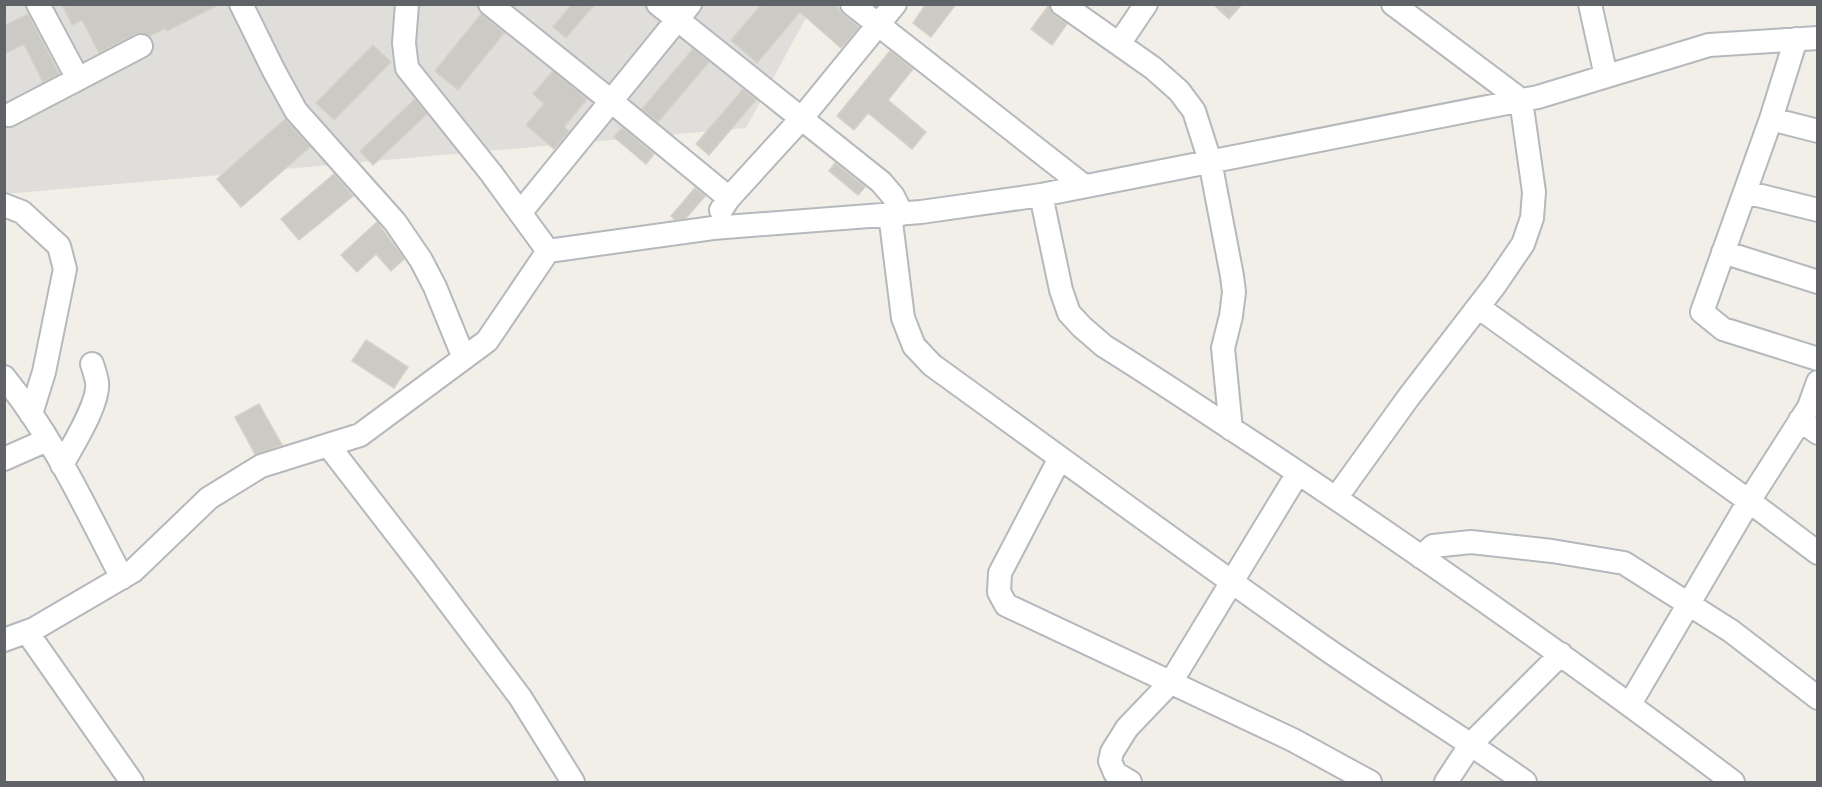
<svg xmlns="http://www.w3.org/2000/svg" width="1822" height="787" viewBox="0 0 1822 787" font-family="Helvetica,sans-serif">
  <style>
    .industrial { fill: #e0deda }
    .building { fill: #cccac5; stroke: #d6d1c6; stroke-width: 1.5 }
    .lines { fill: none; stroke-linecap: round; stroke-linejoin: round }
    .minor-casing { stroke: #b5b8bc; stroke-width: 26 }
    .minor { stroke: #fff; stroke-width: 22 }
  </style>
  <rect width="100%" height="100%" fill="#f1efe8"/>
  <!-- industrial -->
  <path class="industrial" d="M5,5H813L746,128L5,194Z"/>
  <!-- building -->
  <path class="building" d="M62,4H220L167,31L166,28L150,36L142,33L135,34L99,53L82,20L72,25Z
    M572,4H595L566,38L553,27Z
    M762,4H835L844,15L859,27L841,48L800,12L757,63L731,40Z
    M926,4H956L931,37L913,23Z
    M1213,4H1242L1229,19Z
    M1049,5L1054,15L1067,24L1052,45L1031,29Z
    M28,14L59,74L43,82L24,44L4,54V26Z
    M481,14L504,33L458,90L435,71Z
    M373,45L391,62L334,120L316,103Z
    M693,49L709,62L658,122L642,109Z
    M890,51L913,69L888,100L926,132L912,149L868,113L854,130L837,116Z
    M553,71L587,99L564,127L569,131L554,149L526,125L544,104L533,94Z
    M743,89L756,100L709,155L696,144Z
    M415,99L427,114L373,165L360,151Z
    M285,119L310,147L241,207L217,179Z
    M622,128L654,154L646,164L614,137Z
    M835,163L865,187L858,195L829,171Z
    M334,174L353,196L299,240L281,219Z
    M695,188L705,196L686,218L675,220L671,216Z
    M377,222L404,259L391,271L376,254L357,272L341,255Z
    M366,340L408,367L394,388L352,361Z
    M259,404L282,445L255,454L235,417Z"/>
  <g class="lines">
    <!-- minor casing -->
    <g class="minor-casing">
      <path id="minor" d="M38,4L78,79
        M241,4L274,71L296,111L395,222L421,260L435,287L464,358
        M407,4L404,43L407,68L491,173L548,251
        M490,4L611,101L729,198
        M658,4L881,182L893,196L902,214
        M852,4L1084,186
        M1062,4L1153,68L1179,91L1194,111L1210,161L1232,276L1234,292L1231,316L1223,348L1231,429
        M1590,4L1606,76
        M1796,39L1771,119L1702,312L1723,329L1818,359
        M1119,44L1146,4
        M9,115L141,46
        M1771,119L1818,131
        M1745,192L1818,210
        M1041,195L1061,290L1069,313L1082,327L1104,346C1159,380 1213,417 1267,452C1426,558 1581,667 1733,782
        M4,205L22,212L59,246L65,269L44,372L31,414
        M721,210L729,198L801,119L895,4
        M520,213L690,4
        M890,214L903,318L914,346L932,365C1062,459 1191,554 1322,646C1389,693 1458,734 1525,782
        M1723,252L1818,282
        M1478,307L1749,501L1818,553
        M4,377C53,437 86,509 122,578
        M1800,420L1818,433
        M328,445L423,568L520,697L573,782
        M1060,458L1000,573L999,592L1006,605L1293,740L1370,782
        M4,459L47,440
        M62,465C72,446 100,403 97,382C96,376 94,370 92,364
        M1336,498L1408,398L1495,285L1523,244L1532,218L1534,192L1521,100L1393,4
        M1421,557L1433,546L1471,542L1552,551L1624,563L1731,631L1818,698
        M27,632L132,782
        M4,640L34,629L133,571L209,498L261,466L360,435L487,341L548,251L713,228L921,212L1041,195L1538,97L1709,45L1818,38
        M1630,704L1749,501L1809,407L1818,382
        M1130,782L1115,773L1110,761L1112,752L1127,728L1171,682L1298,473
        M1446,782L1471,744L1561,654"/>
    </g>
    <!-- minor -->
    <use href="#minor" class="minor"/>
  </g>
  <!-- border -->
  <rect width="1822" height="787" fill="none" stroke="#5f6368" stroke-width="12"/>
</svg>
